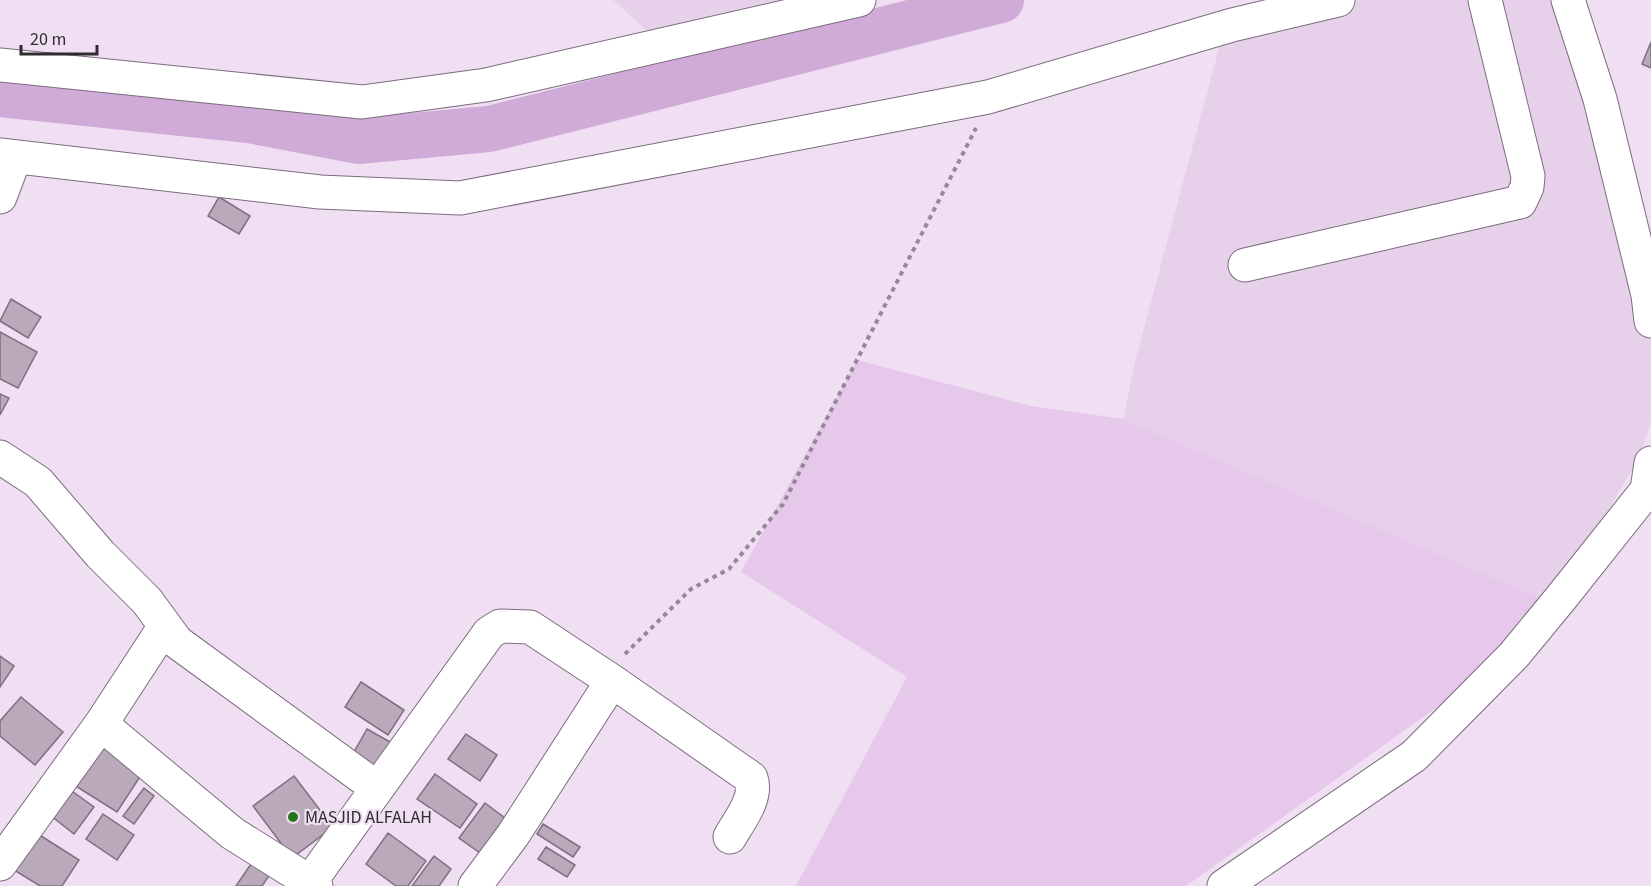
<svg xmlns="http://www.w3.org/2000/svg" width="1651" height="886" viewBox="0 0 1651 886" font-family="'Source Sans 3',sans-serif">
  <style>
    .built { fill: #e7d1ea }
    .green { fill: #e6c8eb }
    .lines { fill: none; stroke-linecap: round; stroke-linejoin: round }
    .river { stroke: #d1abd7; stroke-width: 46 }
    .building { fill: #b9a9bb; stroke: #7d6f80; stroke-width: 1.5 }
    .minor-casing { stroke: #7b6c7d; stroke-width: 35 }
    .path { stroke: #958997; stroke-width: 4; stroke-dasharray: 4.5 4.5; stroke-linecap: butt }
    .minor { stroke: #fff; stroke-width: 33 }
    .poi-dot { fill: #26751e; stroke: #f0dff2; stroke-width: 2 }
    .labels { text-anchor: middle; stroke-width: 4.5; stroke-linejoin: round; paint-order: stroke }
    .poi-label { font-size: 18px; fill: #302a31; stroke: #f0dff2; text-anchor: start }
  </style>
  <rect width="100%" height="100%" fill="#f0dff2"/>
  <!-- built -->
  <path class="built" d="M613,0H810L658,41Z
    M1339,0H1567L1651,317V421L1639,458L1553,603L1123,419L1136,358L1223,33Z"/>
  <!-- green -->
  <path class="green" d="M857,360L1031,406L1123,419L1553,603L1464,688L1186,886H796L907,677L741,572Z"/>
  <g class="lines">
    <!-- river -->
    <path class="river" d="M0,94L249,120L358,141L489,129L1001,0"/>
  </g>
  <!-- building -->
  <path class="building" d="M1651,42V68L1642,64Z
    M219,197L250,216L239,234L208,216Z
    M11,299L41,317L28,338L0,321Z
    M0,332L37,352L18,388L0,379Z
    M0,394L9,398L0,415Z
    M0,656L14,666L0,687Z
    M361,682L404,710L388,735L345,707Z
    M21,697L63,732L35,765L0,736V721Z
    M367,729L392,743L374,773L350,759Z
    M466,734L497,755L480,781L448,759Z
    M102,742L145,769L117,812L74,785Z
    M435,774L477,804L460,828L417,799Z
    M294,776L333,827L292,858L253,806Z
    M144,788L154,796L134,824L123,816Z
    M69,789L94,807L74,834L50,815Z
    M485,803L505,818L480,853L459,838Z
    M103,814L134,835L117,860L86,839Z
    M543,824L580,847L573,857L537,834Z
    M388,833L426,861L408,886H396L366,864Z
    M38,834L79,860L62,886H40L14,870Z
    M546,847L575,865L567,877L538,859Z
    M434,856L451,869L439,886H412Z
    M255,858L273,870L262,886H236Z"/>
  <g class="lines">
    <!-- minor casing -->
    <g class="minor-casing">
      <path id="minor" d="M1568,0L1600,99L1648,295L1651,321
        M0,65L362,102L486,85L859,0
        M0,155L320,192L460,198L988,97L1232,25L1338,0
        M0,197L15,157
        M1245,265L1520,202L1527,187L1528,176L1485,0
        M0,457L38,482L100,554L147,601L177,642L377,788
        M101,724L165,626
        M0,864L101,724L232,833L316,886
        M310,882L489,633L500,626L530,627L612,681
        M475,886L513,835L612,681L751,778C758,798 740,819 730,837
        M1224,886L1414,756L1514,655L1561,598L1647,490L1651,463"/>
    </g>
    <!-- path -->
    <path class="path" d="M625,654L691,589L729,569L783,504L976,128"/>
    <!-- minor -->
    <use href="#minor" class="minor"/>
  </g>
  <!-- markers -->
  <circle class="poi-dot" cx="293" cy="817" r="6"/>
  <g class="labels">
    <!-- poi labels -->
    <g class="poi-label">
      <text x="305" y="823">MASJID ALFALAH</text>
    </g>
  </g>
  <!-- scale -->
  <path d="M21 45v9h76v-9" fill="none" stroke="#302a31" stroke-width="3"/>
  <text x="30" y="45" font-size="18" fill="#302a31" stroke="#f0dff2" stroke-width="4.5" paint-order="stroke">20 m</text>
</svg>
